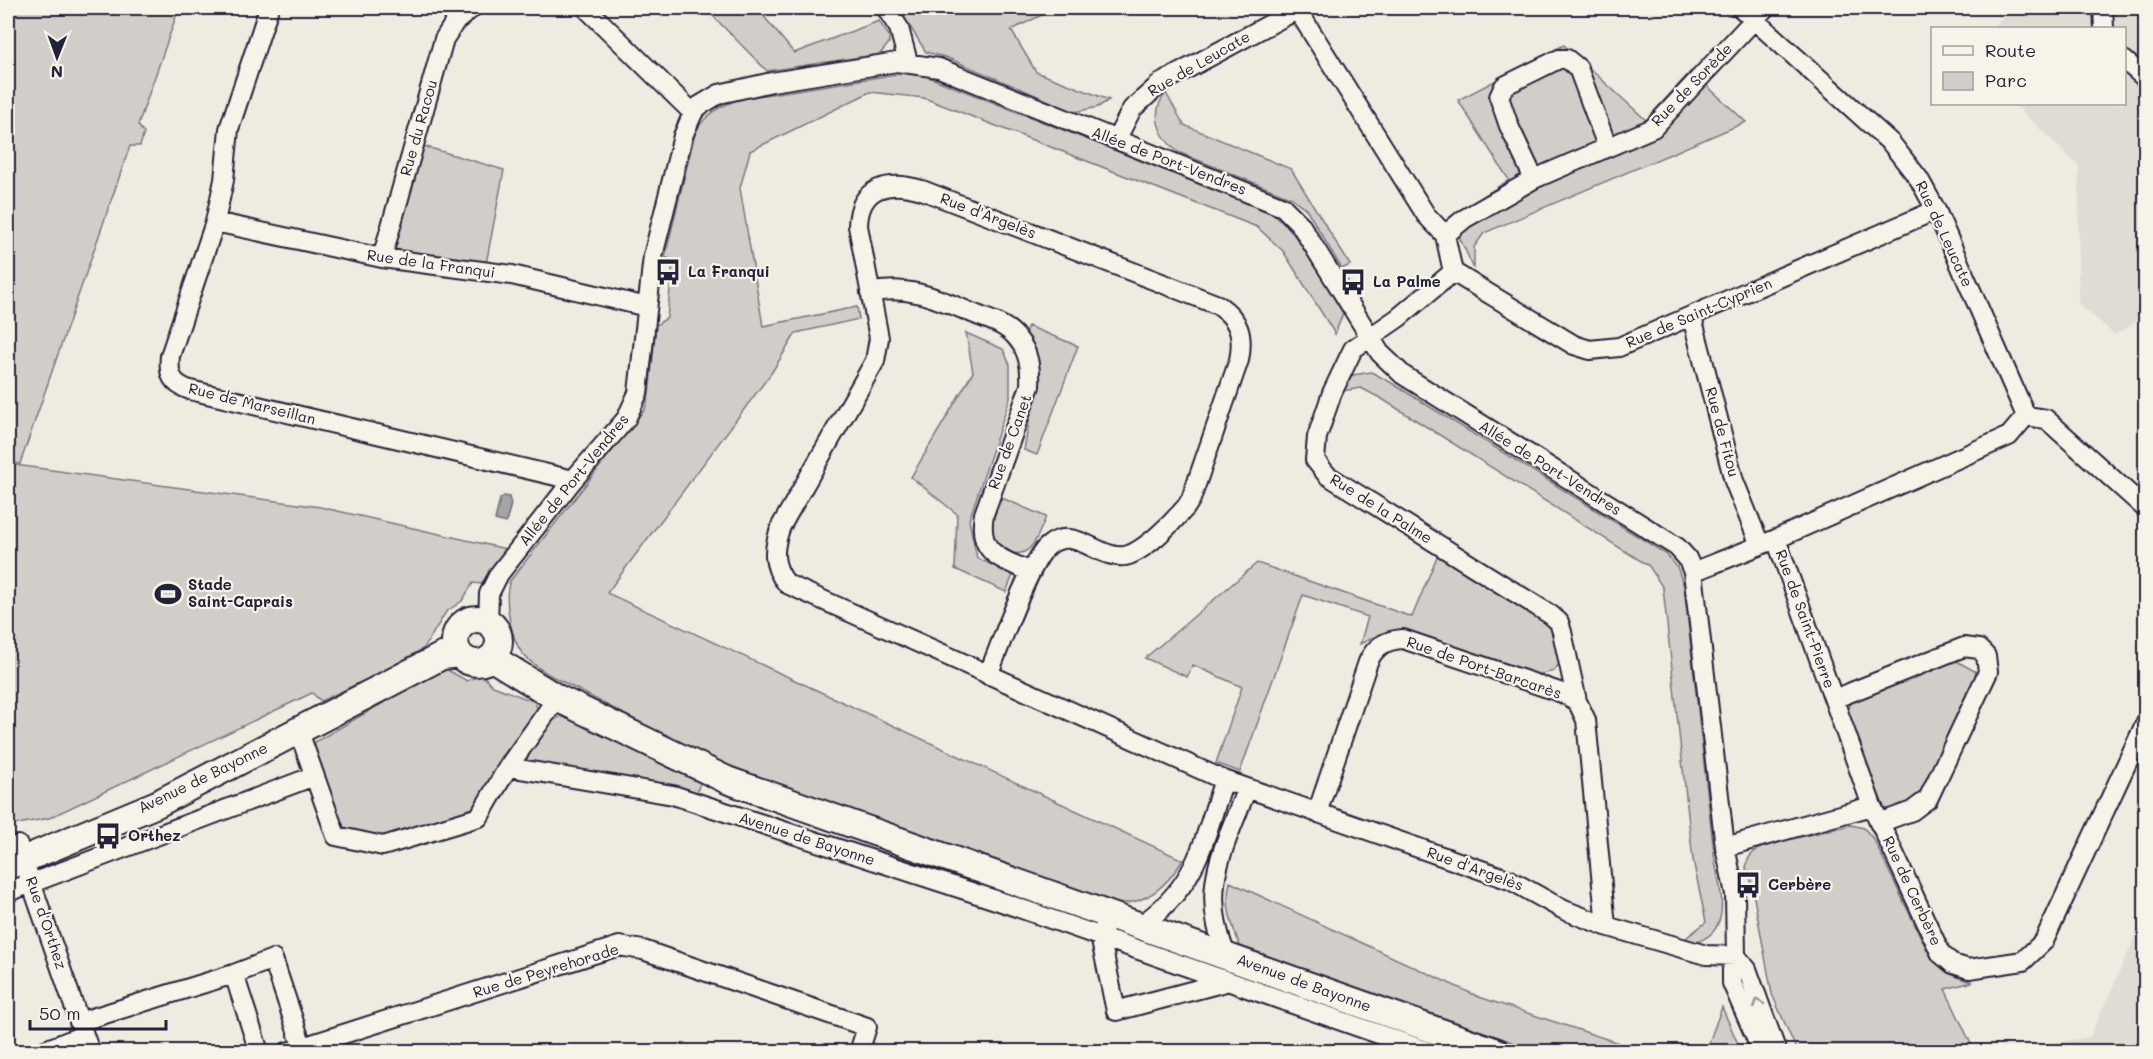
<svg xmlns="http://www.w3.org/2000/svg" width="2153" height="1059" viewBox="0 0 2153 1059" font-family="Mali,sans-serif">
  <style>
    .built { fill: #dfdcd4 }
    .green { fill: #d1cdc9; stroke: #7a7882; stroke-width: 1.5 }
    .water { fill: #a6a3a6; stroke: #716f7b; stroke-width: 1.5 }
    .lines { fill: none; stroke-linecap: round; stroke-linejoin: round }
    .street-casing { stroke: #22223b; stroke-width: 22 }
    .secondary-casing { stroke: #22223b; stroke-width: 30 }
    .street { stroke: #f7f3e8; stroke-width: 18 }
    .secondary { stroke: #f7f3e8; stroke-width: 26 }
    .oneway { stroke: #97959a }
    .labels { text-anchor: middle; stroke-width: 4.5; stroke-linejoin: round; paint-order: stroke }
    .street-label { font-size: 15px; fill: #22223b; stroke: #f7f3e8 }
    .poi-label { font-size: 15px; font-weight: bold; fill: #22223b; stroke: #f7f3e8; text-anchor: start }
  </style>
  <rect width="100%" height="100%" fill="#eeebe1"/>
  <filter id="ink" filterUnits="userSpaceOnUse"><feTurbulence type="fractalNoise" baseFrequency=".0167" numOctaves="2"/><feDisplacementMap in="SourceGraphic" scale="12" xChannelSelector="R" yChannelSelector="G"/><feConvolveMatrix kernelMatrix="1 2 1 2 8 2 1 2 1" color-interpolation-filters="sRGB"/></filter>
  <g filter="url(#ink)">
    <!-- built -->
    <path class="built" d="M2011,8H2145V316L2115,335L2078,303L2079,166L2014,104H2124V28H1992Z
      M2145,915V1051H2008L2090,1037Z"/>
    <!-- green -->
    <path class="green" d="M8,8H179L138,125L144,133L140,146H130L20,464L8,462Z
      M705,8H757L794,53L879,21L889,36V43L880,54L767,71Z
      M913,8H1056L1011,30L1036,72L1109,100L1098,107L1075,112L948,58L926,52L902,14Z
      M1564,45L1646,120L1691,71L1746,122L1484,233L1474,247V269L1450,217L1509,180L1458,100Z
      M905,73L921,74L1269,211C1302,235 1322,279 1343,313L1335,334L1283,251L1257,227L924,98L870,92L750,151L740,188L763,326L857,307L859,319L796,333L772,372L607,593L1183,860C1167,885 1148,904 1116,904L738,774L548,674C539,668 529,662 522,653C511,638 503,598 510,581L645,409L649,395L656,325L667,318L673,261L665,257L695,133C706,113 719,107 739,99Z
      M1166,93L1184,125L1291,169L1350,265L1342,269L1307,210L1292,198L1178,152C1159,137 1149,113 1166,93Z
      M420,145L504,170L486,264L395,251L392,248Z
      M1028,326L1078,346L1037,455L1024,450L1033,400L1024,335Z
      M966,333L1003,349L1010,365V398L969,520L977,558L1013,575L1006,592L955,569L957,514L911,477L973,372Z
      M1371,372L1390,382L1666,554L1677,567L1684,586L1715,862C1721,892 1733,932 1694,943L1686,938L1706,922L1693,860L1663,588L1649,566L1382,399L1361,388L1342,391L1353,375Z
      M8,464L320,507L506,549L481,584L473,583L462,601L446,612L424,648L383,672L321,701L312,693L49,818L8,826Z
      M1002,498L1046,517C1034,544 1029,565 995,547L989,527Z
      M1438,554L1545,619L1555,629L1561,661L1554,671L1533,676L1402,629L1380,634L1360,644L1368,617L1303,595L1240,772L1216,763L1242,687L1193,665L1187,677L1145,658L1257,563L1412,617Z
      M1953,659L1980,674L1921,798L1891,811L1884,808L1847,712L1854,697Z
      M444,668L467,681L482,675L493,686L535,702L539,714L502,756L471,814L383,840L339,828L314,757L315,742Z
      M563,715L700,783L696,795L526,761L545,725Z
      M1851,825L1864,828L1874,840L1927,950C1940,968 1951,977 1973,982L1945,989L1972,1046L1946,1052L1797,1051L1772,994L1749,871H1746C1746,856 1753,851 1767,845Z
      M1230,882L1479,997L1643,1051H1538L1240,946C1232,925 1224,905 1230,882Z
      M1722,1007L1741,1051H1706Z"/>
    <!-- water -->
    <path class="water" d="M504,496L509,497L511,504L506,523L495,520L500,499Z"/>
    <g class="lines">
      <!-- street casing -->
      <g class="street-casing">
        <path id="street" d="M269,8L229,129L224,180L215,222L170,356C168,375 172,384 190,390L573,480
          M586,8L693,113
          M886,8L899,28L908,62
          M1741,8L1891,143L1919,179L1936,210L2026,416
          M2103,8L2104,28
          M1297,9L1426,215L1445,235L1453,272L1574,345L1590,350L1619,347L1936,210
          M2124,60L2146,79
          M1116,140L1132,109L1161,83L1300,8
          M1534,179L1509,126L1499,97L1504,86L1559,59H1567L1578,68L1607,146
          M215,222L382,258L512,275L647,307
          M1445,235L1464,219L1534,179L1653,128L1765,8
          M382,258L444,39L455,22L472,8
          M1453,272L1398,318L1353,349L1332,393L1317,437L1315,460L1327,475L1551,615L1559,622L1562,632L1577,701
          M870,293C908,283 943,301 977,315C992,321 1007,325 1017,338C1029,352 1031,368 1030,386L984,514C977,554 1000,558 1031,572
          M1692,317L1734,481L1760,545
          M1776,539L1872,806
          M1693,572L1776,539L2009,436L2026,416L2046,419L2146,509
          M488,622L489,594L499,574L573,480L626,419L638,393L653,256L683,136L693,113L699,106L719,94L772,82L897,62L939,68L1283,207L1300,224L1380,353L1403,375L1677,547L1687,558L1693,572L1725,847L1735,894L1736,956L1732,970V983L1762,1052
          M988,675C999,649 1030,560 1048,546C1074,524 1099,560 1125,556C1144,552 1173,522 1186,507L1191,499L1239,360C1244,335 1239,319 1218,305L922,190C889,180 859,186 858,226L879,338L875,361L781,526C773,548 771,565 787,584L1224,780L1510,880L1564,910L1606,926L1706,955L1736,956
          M1834,699L1964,647L1979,649L1986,656L1988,672L1928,799L1912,811L1879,823
          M299,732L336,836L383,846L479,817L508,767L673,795L1002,902L1430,1052
          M508,767L557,698
          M1317,813L1368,662C1375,646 1386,640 1403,639L1562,693L1577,701L1586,720L1606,926
          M18,845L90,1052
          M1725,847L1872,806L1941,954L1953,964L1969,969L2023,961L2044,941L2146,722
          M8,892L314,776
          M1141,925C1199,884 1202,843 1224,780
          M1104,928L1100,936L1116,1011L1225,982
          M1226,955C1199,887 1223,852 1247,788
          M1736,956L1747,969L1777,1052
          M234,974L273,959L302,1046
          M79,1022L234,974L259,1052
          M40,1052L84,1035
          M287,1052L619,946L643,950L867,1027L859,1052"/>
      </g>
      <!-- secondary casing -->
      <g class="secondary-casing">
        <path id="secondary" d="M455 641a22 22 0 1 1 44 0a22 22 0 1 1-44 0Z
          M492,658L557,698L727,780L1497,1052
          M8,866L157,804L442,656L459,654"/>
      </g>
      <!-- street -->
      <use href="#street" class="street"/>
      <!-- secondary -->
      <use href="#secondary" class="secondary"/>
    </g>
    <!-- one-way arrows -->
    <defs><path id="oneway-chevron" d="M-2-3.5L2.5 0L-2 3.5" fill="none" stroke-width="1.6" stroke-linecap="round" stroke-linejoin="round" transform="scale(1.5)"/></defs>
    <use class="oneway" href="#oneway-chevron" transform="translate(1758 1003) rotate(-109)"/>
  </g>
  <!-- icons -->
  <defs>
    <g id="bus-bare" transform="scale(2.07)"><path d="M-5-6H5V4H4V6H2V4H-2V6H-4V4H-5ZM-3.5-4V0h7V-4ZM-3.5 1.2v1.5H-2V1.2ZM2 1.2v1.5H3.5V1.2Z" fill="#22223b" stroke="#f7f3e8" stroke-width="2.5" paint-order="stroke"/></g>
    <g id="stadium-bare" transform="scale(2.07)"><path d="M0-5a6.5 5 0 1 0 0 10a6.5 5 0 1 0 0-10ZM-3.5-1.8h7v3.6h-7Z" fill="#22223b" stroke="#f7f3e8" stroke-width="2.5" paint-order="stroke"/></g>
  </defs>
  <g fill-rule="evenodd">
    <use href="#bus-bare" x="668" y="272"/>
    <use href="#bus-bare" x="1353" y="282"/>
    <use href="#stadium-bare" x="168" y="594"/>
    <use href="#bus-bare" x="108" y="836"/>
    <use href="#bus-bare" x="1748" y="885"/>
  </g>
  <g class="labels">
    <!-- street labels -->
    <g class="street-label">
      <text transform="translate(1199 64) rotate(-30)" y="5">Rue de Leucate</text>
      <text transform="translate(1692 85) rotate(-46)" y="5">Rue de Sorède</text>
      <text transform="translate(419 128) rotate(-74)" y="5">Rue du Racou</text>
      <text transform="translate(1169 161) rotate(21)" y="5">Allée de Port-Vendres</text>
      <text transform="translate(988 216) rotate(21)" y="5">Rue d'Argelès</text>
      <text transform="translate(1944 234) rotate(65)" y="5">Rue de Leucate</text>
      <text transform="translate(431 264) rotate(8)" y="5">Rue de la Franqui</text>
      <text transform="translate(1699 313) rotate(-23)" y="5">Rue de Saint-Cyprien</text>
      <text transform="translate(252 404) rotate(14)" y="5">Rue de Marseillan</text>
      <text transform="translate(1722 432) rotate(75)" y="5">Rue de Fitou</text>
      <text transform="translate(1010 442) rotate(-70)" y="5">Rue de Canet</text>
      <text transform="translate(1550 468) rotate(32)" y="5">Allée de Port-Vendres</text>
      <text transform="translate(574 480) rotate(-51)" y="5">Allée de Port-Vendres</text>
      <text transform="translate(1381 509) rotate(32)" y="5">Rue de la Palme</text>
      <text transform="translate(1805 619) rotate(70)" y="5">Rue de Saint-Pierre</text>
      <text transform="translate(1484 668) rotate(19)" y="5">Rue de Port-Barcarès</text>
      <text transform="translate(203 778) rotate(-26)" y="5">Avenue de Bayonne</text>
      <text transform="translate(807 839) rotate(18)" y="5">Avenue de Bayonne</text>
      <text transform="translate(1475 869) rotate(20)" y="5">Rue d'Argelès</text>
      <text transform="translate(1912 891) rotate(65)" y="5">Rue de Cerbère</text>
      <text transform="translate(46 923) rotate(71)" y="5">Rue d'Orthez</text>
      <text transform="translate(546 971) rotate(-17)" y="5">Rue de Peyrehorade</text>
      <text transform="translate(1304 983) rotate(20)" y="5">Avenue de Bayonne</text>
    </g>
    <!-- poi labels -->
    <g class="poi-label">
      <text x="688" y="277">La Franqui</text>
      <text x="1373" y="287">La Palme</text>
      <text x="188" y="590">Stade<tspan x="188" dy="17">Saint-Caprais</tspan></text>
      <text x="128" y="841">Orthez</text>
      <text x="1768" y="890">Cerbère</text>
    </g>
  </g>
  <!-- margin -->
  <rect width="2153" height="1059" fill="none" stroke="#f7f3e8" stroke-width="30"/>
  <rect x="15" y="15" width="2123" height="1029" fill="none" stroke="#22223b" stroke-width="2" filter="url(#ink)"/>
  <!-- legend -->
  <rect x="1931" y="27" width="195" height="78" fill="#f7f3e8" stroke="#a29fa3" stroke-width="1.5"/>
  <rect x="1943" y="46" width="30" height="9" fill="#f7f3e8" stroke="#a29fa3" stroke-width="1.5"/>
  <text x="1985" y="57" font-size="18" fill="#22223b">Route</text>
  <rect x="1943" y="72" width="30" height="18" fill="#d1cdc9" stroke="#a29fa3" stroke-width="1.5"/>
  <text x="1985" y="87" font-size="18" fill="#22223b">Parc</text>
  <!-- north arrow -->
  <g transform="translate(57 57) rotate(181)" stroke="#f7f3e8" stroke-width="4.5" paint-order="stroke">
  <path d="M0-4.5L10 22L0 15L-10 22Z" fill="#22223b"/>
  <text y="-9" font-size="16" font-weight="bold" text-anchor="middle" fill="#22223b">N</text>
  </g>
  <!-- scale -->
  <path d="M30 1020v9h136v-9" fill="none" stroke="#22223b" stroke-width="3"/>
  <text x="39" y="1020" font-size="18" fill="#22223b" stroke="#f7f3e8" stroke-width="4.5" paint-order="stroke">50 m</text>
</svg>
